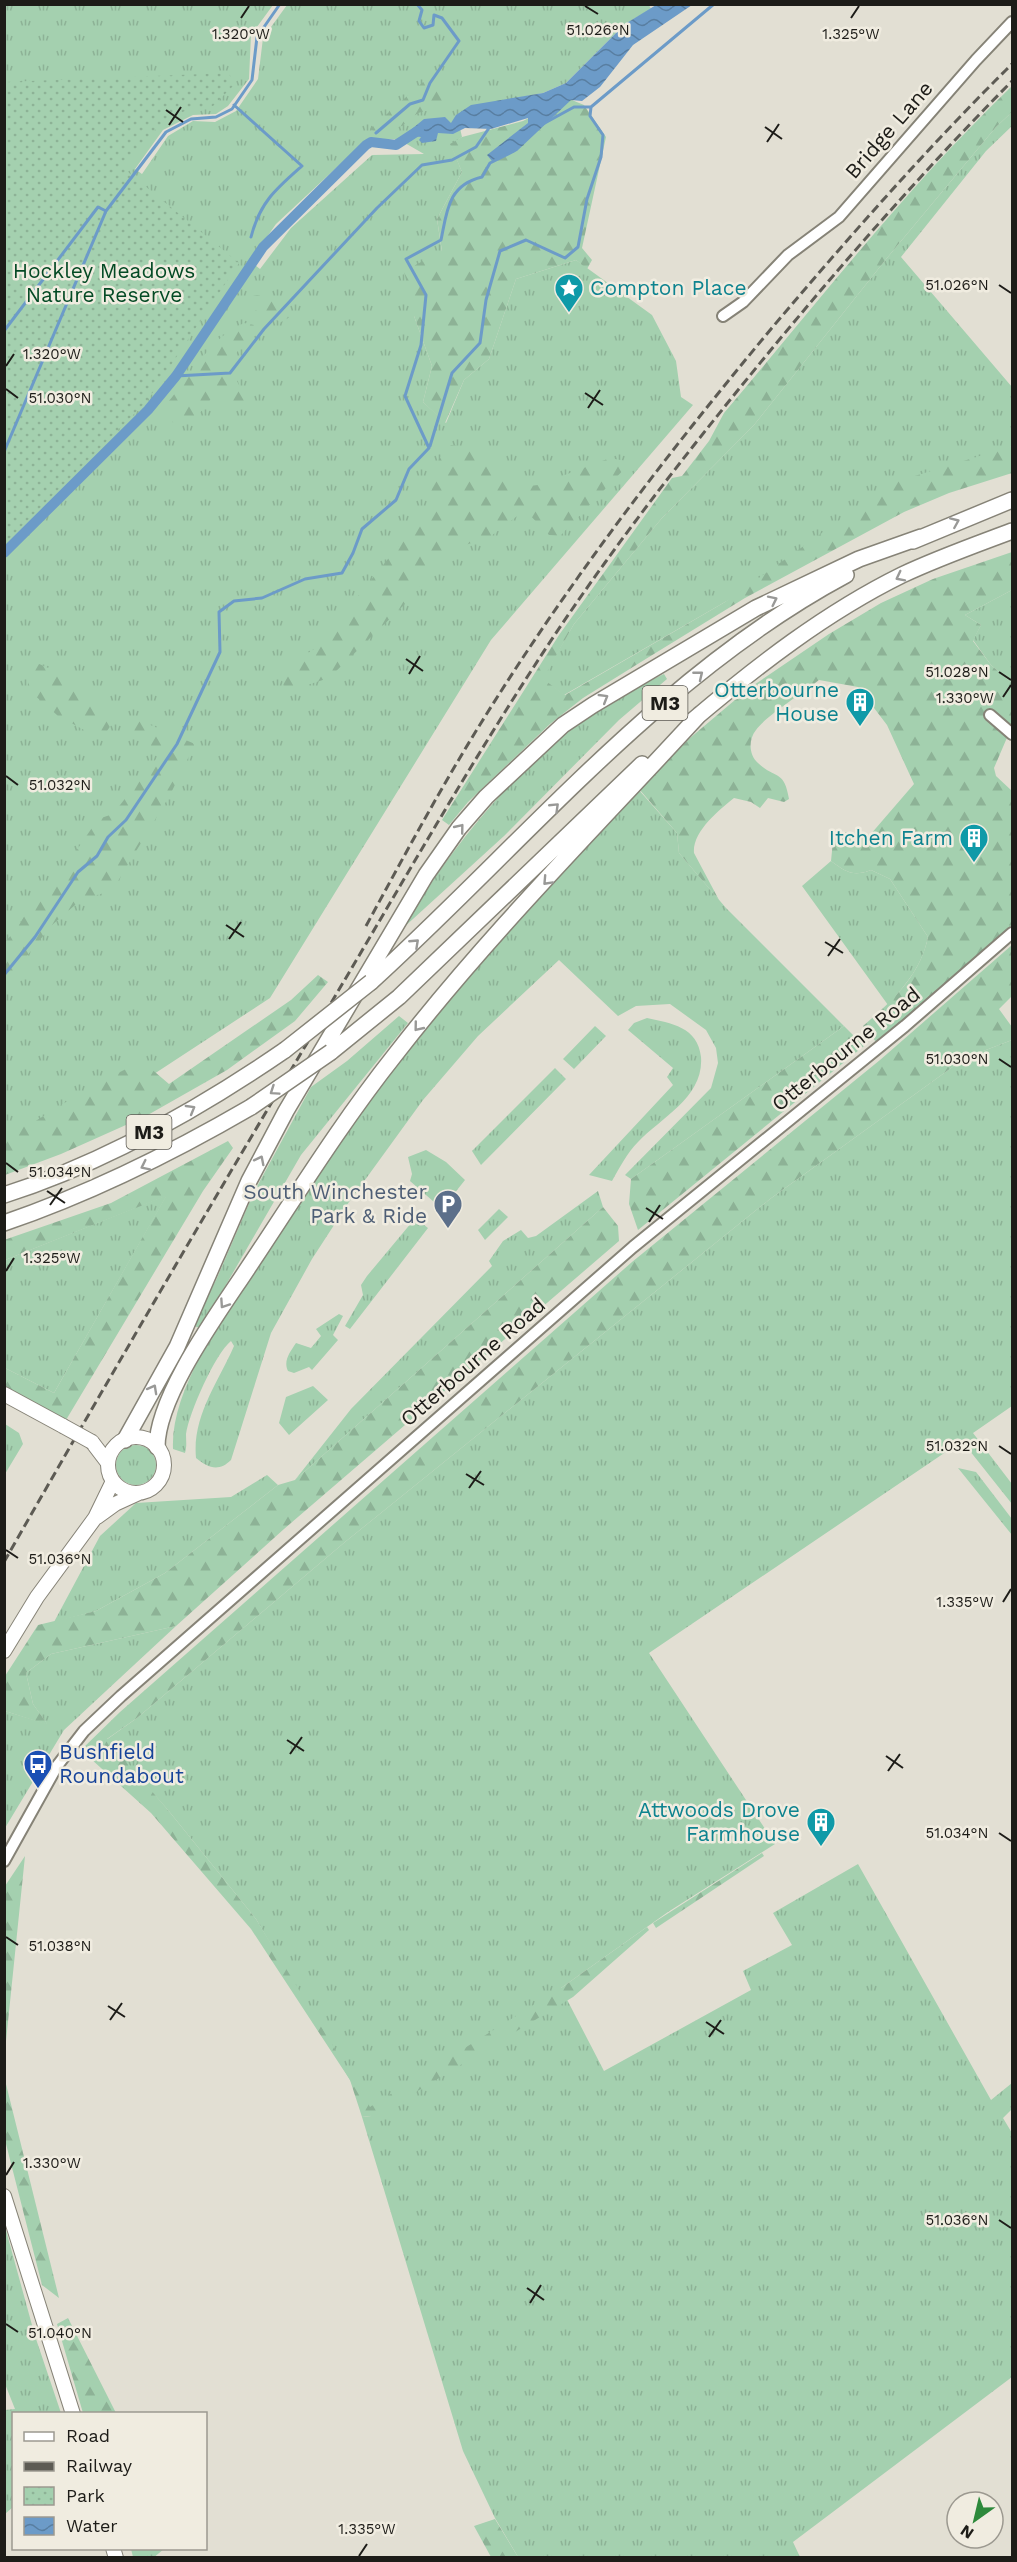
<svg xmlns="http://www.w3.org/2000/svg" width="1017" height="2562" viewBox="0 0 1017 2562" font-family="'Work Sans',sans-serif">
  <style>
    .grass { fill: url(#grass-tufts); fill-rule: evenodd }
    .forest { fill: url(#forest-firs) }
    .park { fill: url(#park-dots) }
    .water { fill: url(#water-waves) }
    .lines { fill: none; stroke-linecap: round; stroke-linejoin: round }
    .stream { stroke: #6c9bc8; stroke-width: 3 }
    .canal { stroke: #6c9bc8; stroke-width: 10 }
    .minor-casing { stroke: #868377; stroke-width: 14 }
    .major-casing { stroke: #868377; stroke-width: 16 }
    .highway-casing { stroke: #868377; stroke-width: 18 }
    .minor { stroke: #fff; stroke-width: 10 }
    .major { stroke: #fff; stroke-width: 14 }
    .highway { stroke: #fff; stroke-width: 15 }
    .rail { stroke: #5d5b54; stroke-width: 3; stroke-dasharray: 9 4.5; stroke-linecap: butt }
    .major-bridge-casing { stroke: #868377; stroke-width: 16; stroke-linecap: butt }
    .highway-bridge-casing { stroke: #868377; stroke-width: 18; stroke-linecap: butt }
    .major-bridge { stroke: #fff; stroke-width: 14 }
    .highway-bridge { stroke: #fff; stroke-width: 15 }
    .oneway { stroke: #999997 }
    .ticks { fill: none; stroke: #1d1c18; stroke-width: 2 }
    .labels { text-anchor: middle; stroke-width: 5; stroke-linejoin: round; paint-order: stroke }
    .shield { fill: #f0ece0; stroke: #5c5a54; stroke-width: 1.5 }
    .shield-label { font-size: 20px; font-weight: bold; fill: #1d1c18 }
    .street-label { font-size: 21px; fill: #1d1c18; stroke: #f0ece0 }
    .park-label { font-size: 21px; fill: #044a24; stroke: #f0ece0 }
    .culture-label { font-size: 21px; fill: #0d838f; stroke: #f0ece0; text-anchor: end }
    .service-label { font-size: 21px; fill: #4e5e75; stroke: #f0ece0; text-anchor: end }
    .transit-label { font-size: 21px; fill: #164399; stroke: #f0ece0; text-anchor: start }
    .ticks-label { font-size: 15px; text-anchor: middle; fill: #1d1c18; stroke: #f0ece0; stroke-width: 5; stroke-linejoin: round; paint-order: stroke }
  </style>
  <defs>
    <pattern id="grass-tufts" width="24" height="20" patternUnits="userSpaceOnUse" patternTransform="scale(1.5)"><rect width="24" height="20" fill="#a4d0af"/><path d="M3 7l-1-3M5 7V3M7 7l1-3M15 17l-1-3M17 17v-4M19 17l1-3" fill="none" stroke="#8db296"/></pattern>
    <pattern id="forest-firs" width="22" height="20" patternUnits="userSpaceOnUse" patternTransform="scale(1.5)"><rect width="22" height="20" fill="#a4d0af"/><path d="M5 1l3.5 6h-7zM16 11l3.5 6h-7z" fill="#8db296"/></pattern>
    <pattern id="park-dots" width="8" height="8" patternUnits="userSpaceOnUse" patternTransform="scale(1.5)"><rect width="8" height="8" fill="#a4d0af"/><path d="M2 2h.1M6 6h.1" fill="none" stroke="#8db296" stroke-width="1.8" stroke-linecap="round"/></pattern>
    <pattern id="water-waves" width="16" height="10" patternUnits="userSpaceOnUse" patternTransform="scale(1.5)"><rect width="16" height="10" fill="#6c9bc8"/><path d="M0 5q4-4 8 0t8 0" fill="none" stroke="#587ea1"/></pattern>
  </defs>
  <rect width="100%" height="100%" fill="#e2dfd3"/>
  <!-- grass -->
  <path class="grass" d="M5,5H273L251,35L249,79L228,106L216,114L193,115L163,130L135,169L142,174L168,136L193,121L215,122L236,111L258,79L263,38L287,5H649L651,9L625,24L566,83L543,93L496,102L457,115L462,137L451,145L462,172L437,219L442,252L414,316L432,366L423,402L446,423L464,380L489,359L516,279L576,260L652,315L676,361L681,397L693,405L491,640L270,998L67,1131L5,1144ZM398,139L424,154L372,155L291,228L260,269L250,261L276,224L365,141Z
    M1012,112V126L986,151L901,257L1012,387V446L725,602L564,695L542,679L574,624L662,518L754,425L887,258L996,127Z
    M1012,590V683L991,665L973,640L981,625L965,615Z
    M664,674L667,679L619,720L504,836L402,929C453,843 529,750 615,698C631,689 648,682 664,674Z
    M638,789L677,833L679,853L726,908L844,1026L631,1179L625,1175L711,1088L718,1063L716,1048L706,1030L670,1004L636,1006L618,1016L559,960L478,1036L423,1100L349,1202L312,1259L271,1333L231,1460C219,1472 208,1468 196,1458C192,1416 218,1383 234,1346L231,1341C215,1354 189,1413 186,1434C186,1441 187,1446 185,1453L173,1449C170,1386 232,1303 267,1251C316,1177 365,1102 420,1032C456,987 497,946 535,903C569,865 603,827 638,789Z
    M831,861C846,872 853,877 871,870L890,879L928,937C922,966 907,983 888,1005L802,886Z
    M399,1016L408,1023L301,1155L201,1328L193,1326L217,1278L254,1192L311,1087L347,1061Z
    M647,1018C671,1023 698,1027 701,1057C704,1097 662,1117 638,1142C627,1153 620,1167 612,1181L589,1175L673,1085L667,1077L673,1068L628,1030L634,1023Z
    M595,1026L606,1036L574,1069L563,1059Z
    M1012,1040V1406L973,1433L1012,1484V1504L962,1441L649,1653L775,1844L668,1912L561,1988L604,2071L751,1990L743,1971L792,1945L773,1913L858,1864L991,2100L1012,2083V2109L1003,2118L1012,2133V2377L793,2542L800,2557H518L495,2518L463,2451L362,2117L371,2116L256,1919L168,1810L106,1740L137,1718L345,1542L770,1199L965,1058Z
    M555,1068L566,1079L481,1165L472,1151Z
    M426,1150L446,1162L465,1180L442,1209L410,1181L412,1174L408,1157Z
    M598,1191L603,1207L295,1480L351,1409L492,1266L489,1261L503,1241L521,1230L528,1238L536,1236Z
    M167,1195L54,1393L5,1368V1260Z
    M499,1209L508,1217L485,1240L478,1230Z
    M419,1221L428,1228L350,1329L345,1326L363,1295L361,1285L367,1276L412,1222Z
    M339,1314L343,1316L333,1335L338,1340L312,1370L309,1367L294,1373L288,1371C283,1361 290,1352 296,1343L311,1348L321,1336L316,1329Z
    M313,1386L328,1400L289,1435L279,1423L286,1397Z
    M5,1424L19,1433L23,1444L5,1474Z
    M116 1465a20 20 0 1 1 40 0a20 20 0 1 1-40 0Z
    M958,1468L976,1472L1012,1519V1535Z
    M267,1475L278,1485L165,1573L96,1611L54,1622L100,1536L136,1503L231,1497Z
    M176,1626L64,1730L5,1828V1711L47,1724L33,1704L26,1673L51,1654Z
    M4,2223L35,2336L61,2413L14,2414L13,2507L5,2514V2410L15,2409L5,2384Z
    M131,2549H164L153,2558L133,2557Z"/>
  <!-- forest -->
  <path class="forest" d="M431,75L449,100L446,105L418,113L402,126L376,133L370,129Z
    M1012,86V112L996,127L887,258L754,425L662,518L574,624L543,679L565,695L725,602L892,483L1012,446V473L949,493L904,512L745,598L649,657L583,698L550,724L468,802L449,825L442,820L559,635L672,478L682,476L709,441L724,413C818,302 907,187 1012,86Z
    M567,98L584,105L606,137L582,248L592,260L587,269L576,260L516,279L489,359L464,380L445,423L423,402L432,366L414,316L404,271L442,251L437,219L462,172L450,144L462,137L523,121Z
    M257,295L270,298L290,312V317L281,322L255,310L248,303L249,297Z
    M244,323L254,325L229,365L246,399L244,409L233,410L211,399C195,417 192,432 165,419L162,409C188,381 208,338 244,323Z
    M451,445C479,447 501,467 520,487L538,485L610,458L631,462L560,536L549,535L525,510L491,536L449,551L406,603L329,678L285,692L280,670L316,648L426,512L439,459Z
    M1012,552V590L965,615L981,625L973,641L991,665L1012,683V726L994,768L996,776L1012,791V925L962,972L877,1043L863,1026C892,1001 920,976 928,937L890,879L871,870C853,877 846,872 831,861L834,831L870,835L914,784L887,725L858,687L819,680C804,692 766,716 756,730C748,740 749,755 758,763C776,780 784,769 789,799L784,802L768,798L760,808L751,802L734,798C719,810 692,832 694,853L719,900L679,853L677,833L639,789L690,738L748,689L829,634L881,603L933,579Z
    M37,663L55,671L115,719L107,731L84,730L57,715L32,693L23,668Z
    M134,718L195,744L170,795L112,891L82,899L52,925L5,983V942L14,932L40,891L57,879L98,819L113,814L160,754L130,727Z
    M1012,945V996L999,1009L1012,1027V1040L965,1058L770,1199L345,1542L137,1718L107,1739L168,1810L256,1919L370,2107L561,1988L647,1927L649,1930L573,1997L378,2115L362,2117L350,2080L251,1929L151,1813L81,1750L120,1712L632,1262L880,1060Z
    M318,975L328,982L295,1021L227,1070L146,1116L61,1154L5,1175V1128L34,1122L90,1087L142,1061L169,1084L291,1000Z
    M844,1026L864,1046L638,1230L629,1204L631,1179Z
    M228,1141L233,1148L203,1191L66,1420L5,1387V1368L54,1393L166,1196L5,1260L4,1240L111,1203Z
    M603,1207L618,1226L619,1241L284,1529L176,1626L51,1654L26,1673L33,1704L48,1725L5,1711V1676L38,1625L96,1611L165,1573L278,1485L295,1480Z
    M762,1853L764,1856L656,1928L653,1923Z
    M25,1856L5,2051V1886Z
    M5,2080L59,2298L42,2285L5,2140Z
    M68,2318L116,2413H83L57,2324Z
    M495,2519L518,2557H491L474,2526Z"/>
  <!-- park -->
  <path class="park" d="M228,73L236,83L213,106C169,107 148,135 123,168L239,263L147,401L5,543V82Z"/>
  <!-- water -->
  <path class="water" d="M656,5H692L633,45L600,87L582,101L571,100L517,151L492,161L487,155L528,123V118L491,129L465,128L453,134L438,133L436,141L422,143L419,140L421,137L413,136L411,141L407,133L424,119L445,117L451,123L456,115L471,105L543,93L566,83L625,24Z"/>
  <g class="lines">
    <!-- stream -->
    <path class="stream" d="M234,105L302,166C276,189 260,202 251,237
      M543,124L574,107H591L714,4
      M376,133L410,104L423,100L430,83L459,41L442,18L434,15L433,25L424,28L419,21L422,10L417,4
      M4,331L98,207L106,211
      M176,376L230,373L264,329L377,208L422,165L452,160L476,147L489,128
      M430,446L452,373L480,343L486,300L500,251L526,240L565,258L578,247L587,199L601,157L603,135L590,116L591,107
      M4,452L106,211L166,132L191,119L216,117L232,109L252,80L257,37L280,4
      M4,975L35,937L78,872L97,856L108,837L126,820L177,744L220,652L219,612L234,601L262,598L305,579L342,573L353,553L362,529L396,500L409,469L429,448L405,396L421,345L426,295L406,259L441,240C447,211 448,185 482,177L490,163L514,151"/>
    <!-- canal -->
    <path class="canal" d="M4,553L148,410L176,376L263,247L366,145L371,142L396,145L419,130"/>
    <!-- minor casing -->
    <g class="minor-casing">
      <path id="minor" d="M723,316L743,302L788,255L839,217L976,60L1012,22
        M990,715L1012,734
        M4,1861L57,1766L84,1731L121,1696L633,1247L905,1026L1012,933"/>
    </g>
    <!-- major casing -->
    <g class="major-casing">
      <path id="major" d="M4,1394L63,1426
        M108 1465a28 28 0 1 1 56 0a28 28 0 1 1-56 0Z
        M92,1442L108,1463
        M97,1517L115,1504L139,1493
        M4,1651L37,1597L95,1518L113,1481
        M4,2196L73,2414
        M113,2548L116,2558"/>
    </g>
    <!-- highway casing -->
    <g class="highway-casing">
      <path id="highway" d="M913,541L1012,500
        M692,721C757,666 825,613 902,575C938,558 975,545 1012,531
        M371,982C524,843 661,674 846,575
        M331,1052L399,997L642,764
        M4,1195C104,1163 199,1109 285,1050
        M4,1223C92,1193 172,1153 251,1107
        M125,1440L177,1347L249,1181L286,1111L426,875L459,828L486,797L563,725L593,705L756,608L859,559L921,537
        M157,1447C157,1396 219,1312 248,1268C296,1196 341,1123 395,1055C488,935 597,826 700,714"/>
    </g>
    <!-- minor -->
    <use href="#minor" class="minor"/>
    <!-- major -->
    <use href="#major" class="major"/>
    <!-- highway -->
    <use href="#highway" class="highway"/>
    <!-- rail -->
    <path class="rail" d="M366,926C403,858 440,789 481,723C567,584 666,455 771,329C848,238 927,148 1012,64
      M4,1562C110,1376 218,1192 328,1008C396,894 461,779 533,668C603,559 683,457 765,357C844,261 925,169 1012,81"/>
    <!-- major-bridge casing -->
    <g class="major-bridge-casing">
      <path id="major-bridge" d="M63,1426L92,1442"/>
    </g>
    <!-- highway-bridge casing -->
    <g class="highway-bridge-casing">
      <path id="highway-bridge" d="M285,1050L371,982
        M251,1107L331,1052"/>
    </g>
    <!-- major-bridge -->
    <use href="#major-bridge" class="major-bridge"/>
    <!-- highway-bridge -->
    <use href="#highway-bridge" class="highway-bridge"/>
  </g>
  <!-- one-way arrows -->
  <defs><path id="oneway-chevron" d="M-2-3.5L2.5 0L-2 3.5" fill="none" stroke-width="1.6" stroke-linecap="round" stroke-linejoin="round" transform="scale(1.5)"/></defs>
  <g class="oneway">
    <use href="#oneway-chevron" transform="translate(955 522) rotate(-23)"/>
    <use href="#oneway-chevron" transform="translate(900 577) rotate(153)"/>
    <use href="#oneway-chevron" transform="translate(773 600) rotate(-26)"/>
    <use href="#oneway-chevron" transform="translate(699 675) rotate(-39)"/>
    <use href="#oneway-chevron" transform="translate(604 698) rotate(-31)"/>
    <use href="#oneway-chevron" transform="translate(555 807) rotate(-44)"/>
    <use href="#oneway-chevron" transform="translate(460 828) rotate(-51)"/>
    <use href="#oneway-chevron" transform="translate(547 881) rotate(133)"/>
    <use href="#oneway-chevron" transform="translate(415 943) rotate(-43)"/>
    <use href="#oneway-chevron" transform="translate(418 1027) rotate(129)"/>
    <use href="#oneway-chevron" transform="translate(274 1091) rotate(146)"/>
    <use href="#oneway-chevron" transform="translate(191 1109) rotate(-30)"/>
    <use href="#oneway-chevron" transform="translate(260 1160) rotate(-63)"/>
    <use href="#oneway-chevron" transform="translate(145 1166) rotate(154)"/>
    <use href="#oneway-chevron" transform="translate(224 1304) rotate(124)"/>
    <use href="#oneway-chevron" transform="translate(153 1389) rotate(-61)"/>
  </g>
  <!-- ticks -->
  <path class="ticks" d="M585,6L598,14M241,18L249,6M851,18L859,6M166,110L183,122M169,125L181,107M765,127L782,139M767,142L779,124M999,285L1011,293M6,366L14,354M6,389L18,398M585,393L603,405M588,408L600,390M406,659L423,671M999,672L1011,680M409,674L420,656M1003,697L1011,685M6,776L18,785M226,925L244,937M229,939L241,922M825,942L843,953M828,956L840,939M999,1059L1011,1067M6,1163L18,1172M47,1191L65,1203M50,1205L62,1188M646,1208L663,1219M649,1222L660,1205M6,1271L14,1258M999,1446L1011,1454M466,1474L484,1485M469,1488L481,1471M6,1550L18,1558M1003,1602L1011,1589M287,1740L304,1751M290,1754L302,1737M886,1756L903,1768M888,1771L900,1754M999,1833L1011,1841M6,1937L18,1945M108,2006L125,2017M110,2020L122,2003M706,2022L724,2034M709,2037L721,2020M6,2175L14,2162M999,2220L1011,2228M527,2288L544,2300M530,2303L541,2285M6,2324L18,2332M359,2556L367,2544"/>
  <!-- icons -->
  <defs>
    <g id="sight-pin" transform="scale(1.5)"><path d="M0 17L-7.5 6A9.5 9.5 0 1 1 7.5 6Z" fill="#0f9aa8" stroke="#f0ece0"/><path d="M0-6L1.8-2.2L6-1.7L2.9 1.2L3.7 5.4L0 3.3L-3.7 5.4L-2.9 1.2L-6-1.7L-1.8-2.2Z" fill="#fff"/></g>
    <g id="building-pin" transform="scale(1.5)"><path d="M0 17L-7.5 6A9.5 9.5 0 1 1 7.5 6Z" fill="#0f9aa8" stroke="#f0ece0"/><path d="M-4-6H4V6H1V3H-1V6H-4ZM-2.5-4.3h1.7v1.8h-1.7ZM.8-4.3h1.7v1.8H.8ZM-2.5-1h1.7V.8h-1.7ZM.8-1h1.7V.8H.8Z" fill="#fff"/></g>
    <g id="parking-pin" transform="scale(1.5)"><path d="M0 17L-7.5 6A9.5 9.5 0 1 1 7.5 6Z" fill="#5c6f8a" stroke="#f0ece0"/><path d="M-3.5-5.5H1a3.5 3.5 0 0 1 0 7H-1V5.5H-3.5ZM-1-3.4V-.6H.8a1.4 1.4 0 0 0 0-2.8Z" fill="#fff"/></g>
    <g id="bus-pin" transform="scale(1.5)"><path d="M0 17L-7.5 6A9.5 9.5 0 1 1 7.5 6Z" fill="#1a4fb4" stroke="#f0ece0"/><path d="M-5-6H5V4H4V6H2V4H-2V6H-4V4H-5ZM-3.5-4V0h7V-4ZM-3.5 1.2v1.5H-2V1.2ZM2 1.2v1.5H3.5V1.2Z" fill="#fff"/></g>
  </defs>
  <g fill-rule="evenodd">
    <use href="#sight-pin" x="569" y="288"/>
    <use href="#building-pin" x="860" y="702"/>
    <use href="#building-pin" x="974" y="838"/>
    <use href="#parking-pin" x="448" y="1204"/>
    <use href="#bus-pin" x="38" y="1764"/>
    <use href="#building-pin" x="821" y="1822"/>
  </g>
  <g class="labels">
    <!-- shield labels -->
    <g class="shield">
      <rect x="642.5" y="686" width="45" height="34" rx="4.5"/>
      <rect x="126.5" y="1115" width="45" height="34" rx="4.5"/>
    </g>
    <g class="shield-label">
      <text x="665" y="710">M3</text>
      <text x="149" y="1139">M3</text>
    </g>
    <!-- street labels -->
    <g class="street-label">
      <text transform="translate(889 130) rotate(-49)" y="7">Bridge Lane</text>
      <text transform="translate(846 1049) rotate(-39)" y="7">Otterbourne Road</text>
      <text transform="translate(473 1362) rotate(-41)" y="7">Otterbourne Road</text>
    </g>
    <!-- park labels -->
    <g class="park-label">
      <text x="104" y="278">Hockley Meadows<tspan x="104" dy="24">Nature Reserve</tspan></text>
    </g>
    <!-- culture labels -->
    <g class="culture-label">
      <text x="590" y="295" text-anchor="start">Compton Place</text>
      <text x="839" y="697">Otterbourne<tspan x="839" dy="24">House</tspan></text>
      <text x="953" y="845">Itchen Farm</text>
      <text x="800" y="1817">Attwoods Drove<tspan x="800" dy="24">Farmhouse</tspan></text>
    </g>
    <!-- service labels -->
    <g class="service-label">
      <text x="427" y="1199">South Winchester<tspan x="427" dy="24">Park &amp; Ride</tspan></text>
    </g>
    <!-- transit labels -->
    <g class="transit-label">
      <text x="59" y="1759">Bushfield<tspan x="59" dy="24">Roundabout</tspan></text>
    </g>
  </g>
  <g class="ticks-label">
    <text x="598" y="35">51.026°N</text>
    <text x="241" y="39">1.320°W</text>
    <text x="851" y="39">1.325°W</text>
    <text x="957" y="290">51.026°N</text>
    <text x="52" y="359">1.320°W</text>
    <text x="60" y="403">51.030°N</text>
    <text x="957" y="677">51.028°N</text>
    <text x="965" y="703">1.330°W</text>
    <text x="60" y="790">51.032°N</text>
    <text x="957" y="1064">51.030°N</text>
    <text x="60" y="1177">51.034°N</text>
    <text x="52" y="1263">1.325°W</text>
    <text x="957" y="1451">51.032°N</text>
    <text x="60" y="1564">51.036°N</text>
    <text x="965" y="1607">1.335°W</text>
    <text x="957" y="1838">51.034°N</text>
    <text x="60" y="1951">51.038°N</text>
    <text x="52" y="2168">1.330°W</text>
    <text x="957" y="2225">51.036°N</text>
    <text x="60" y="2338">51.040°N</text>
    <text x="367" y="2534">1.335°W</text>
  </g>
  <!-- border -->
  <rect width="1017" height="2562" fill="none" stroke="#1d1c18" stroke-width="12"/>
  <!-- legend -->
  <rect x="12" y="2412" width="195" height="138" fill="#f0ece0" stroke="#9c9990" stroke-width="1.5"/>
  <rect x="24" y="2432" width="30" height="9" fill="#ffffff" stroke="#9c9990" stroke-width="1.5"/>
  <text x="66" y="2442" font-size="18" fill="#1d1c18">Road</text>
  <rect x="24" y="2462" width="30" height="9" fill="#5d5b54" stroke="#9c9990" stroke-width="1.5"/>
  <text x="66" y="2472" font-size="18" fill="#1d1c18">Railway</text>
  <rect x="24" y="2487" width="30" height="18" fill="url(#park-dots)" stroke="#9c9990" stroke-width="1.5"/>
  <text x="66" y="2502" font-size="18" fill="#1d1c18">Park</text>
  <rect x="24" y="2517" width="30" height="18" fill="url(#water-waves)" stroke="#9c9990" stroke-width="1.5"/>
  <text x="66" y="2532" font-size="18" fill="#1d1c18">Water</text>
  <!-- north arrow -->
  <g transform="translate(975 2520) rotate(214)"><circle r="28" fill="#f0ece0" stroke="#9c9990" stroke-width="1.5"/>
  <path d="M0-4.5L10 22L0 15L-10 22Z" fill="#2d893b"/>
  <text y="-9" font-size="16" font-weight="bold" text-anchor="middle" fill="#1d1c18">N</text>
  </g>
</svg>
